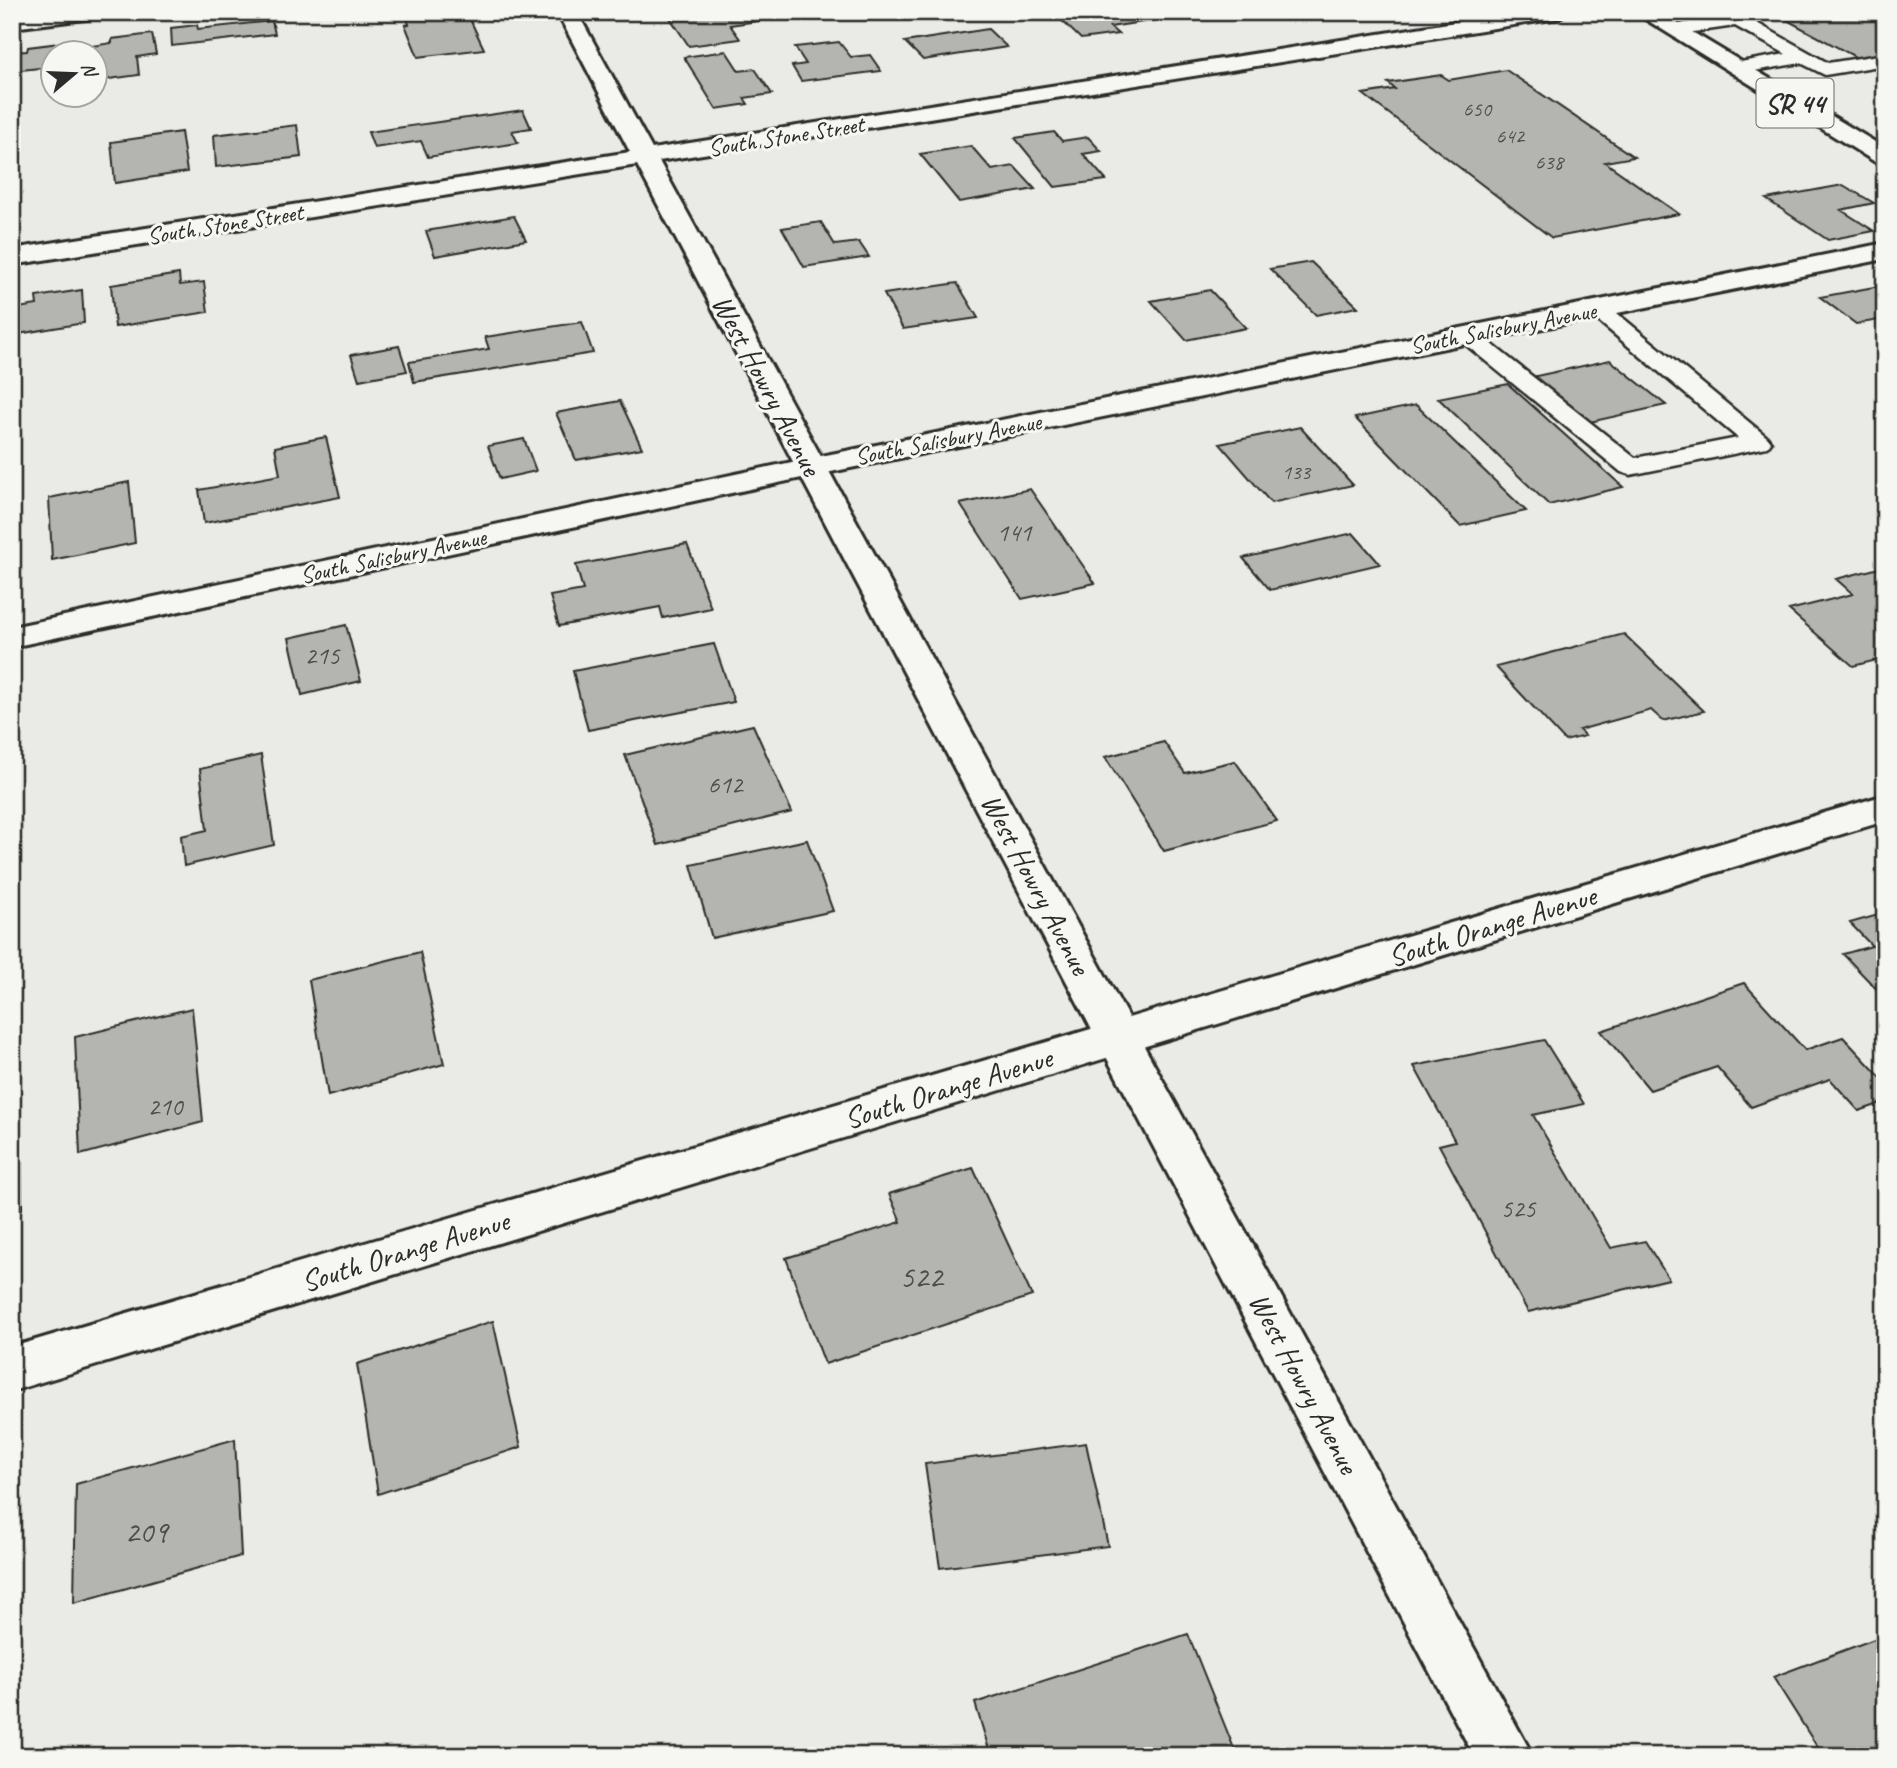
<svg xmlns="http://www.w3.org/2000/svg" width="1897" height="1768" viewBox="0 0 1897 1768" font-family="Caveat,sans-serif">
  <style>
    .building { fill: #b4b4b1; stroke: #2b2b2b; stroke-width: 2 }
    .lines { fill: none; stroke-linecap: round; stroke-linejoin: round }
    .lane-casing { stroke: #2b2b2b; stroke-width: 5 }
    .street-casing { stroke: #2b2b2b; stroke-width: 6 }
    .secondary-casing { stroke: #2b2b2b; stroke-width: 6 }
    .primary-casing { stroke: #2b2b2b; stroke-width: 6 }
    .lane { fill: #f6f6f2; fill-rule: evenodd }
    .street { fill: #f6f6f2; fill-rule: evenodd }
    .secondary { fill: #f6f6f2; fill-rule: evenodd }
    .primary { fill: #f6f6f2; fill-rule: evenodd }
    .labels { text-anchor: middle; stroke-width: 6; stroke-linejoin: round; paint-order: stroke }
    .far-number-label { font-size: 21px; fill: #4d4d4c }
    .far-street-label { font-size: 24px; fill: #2b2b2b; stroke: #f6f6f2 }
    .number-label { font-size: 26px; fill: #4d4d4c }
    .shield { fill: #f6f6f2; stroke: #686867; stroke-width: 2 }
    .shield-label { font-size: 28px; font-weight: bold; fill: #2b2b2b }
    .street-label { font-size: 30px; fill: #2b2b2b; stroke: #f6f6f2 }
    .near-number-label { font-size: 32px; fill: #4d4d4c }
  </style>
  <rect width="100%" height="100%" fill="#eaeae6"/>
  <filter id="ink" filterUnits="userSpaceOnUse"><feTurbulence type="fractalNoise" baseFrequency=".0143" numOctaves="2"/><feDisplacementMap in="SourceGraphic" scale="14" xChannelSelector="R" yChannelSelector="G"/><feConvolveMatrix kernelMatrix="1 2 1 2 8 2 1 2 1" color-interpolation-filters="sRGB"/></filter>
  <g filter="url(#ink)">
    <!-- building -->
    <path class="building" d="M405,12L468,15L484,49L418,57L405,25L409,24Z
      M666,12H751L758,21L730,25L740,39L689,46Z
      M1087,12H1154L1162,19L1110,27L1118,34L1081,39L1057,16Z
      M1794,12H1885V54L1859,59L1783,18L1800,15Z
      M272,21L275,34L172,46L171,28L197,25L198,29Z
      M988,29L1007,47L923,60L905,42Z
      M152,34L156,54L137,57L139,75L94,81V52H85V47L112,43V39Z
      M68,42V52H52L49,67L12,71V52L27,51L28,47Z
      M839,42L851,57L870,55L881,71L801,81L792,66L806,64L795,47Z
      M726,51L739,71L755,69L772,94L744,98L748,104L716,109L684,57Z
      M1506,70L1634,157L1605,162L1679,214L1552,238L1363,94L1395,89L1388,83L1441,75L1449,80Z
      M523,110L531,128L512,131L518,143L428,157L421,141L374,148L368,132Z
      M297,125L301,157L216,167L214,135Z
      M181,132L187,172L115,183L111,142Z
      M1054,132L1062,141L1088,137L1101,151L1083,154L1106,180L1055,187L1015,138Z
      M971,146L992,170L1014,166L1035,189L959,202L920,154Z
      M1843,185L1874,203L1841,210L1874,231L1828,240L1766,199Z
      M514,216L526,240L435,256L426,231Z
      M821,222L835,245L859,242L869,257L804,267L782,228Z
      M1311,262L1358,307L1316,315L1270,269Z
      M179,274L180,285L204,282L208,312L115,327L111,285Z
      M957,283L978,318L903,329L884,294Z
      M1885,285V319L1856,324L1820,297Z
      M82,290L84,323L12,335V309L37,305L36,297Z
      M1210,290L1246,328L1186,340L1151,301Z
      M582,322L593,353L414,382L409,362L489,349L485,337Z
      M399,346L407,371L359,380L351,355Z
      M1610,360L1666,405L1581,424L1527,378Z
      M1508,384L1623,487L1549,505L1438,398Z
      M620,401L642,448L576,460L556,413Z
      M1416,405L1526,511L1460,526L1355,418Z
      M1300,427L1353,485L1271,503L1220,444Z
      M326,437L340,497L204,523L199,490L280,475L275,447Z
      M524,439L536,471L500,479L488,446Z
      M129,482L135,543L52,560L49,498Z
      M1030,489L1095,583L1022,599L960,504Z
      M1353,533L1380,564L1270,590L1243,558Z
      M687,544L711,608L663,618L660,607L559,626L550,596L583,590L576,565Z
      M1883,567L1885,658L1853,666L1789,610L1853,594L1836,579Z
      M346,625L361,681L302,695L289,638Z
      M1624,634L1704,711L1663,721L1651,710L1579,730L1585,736L1565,741L1496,667Z
      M714,644L734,702L588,730L573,671Z
      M753,725L792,812L658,845L625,755Z
      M1164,742L1185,773L1235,761L1277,821L1164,851L1105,757Z
      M261,755L274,845L184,866L181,836L207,830L200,769Z
      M807,840L833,911L712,938L691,865Z
      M1885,913V998L1843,954L1872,946L1850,923Z
      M420,952L444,1064L328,1096L309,980Z
      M1744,983L1805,1050L1843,1037L1885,1082V1102L1859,1111L1830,1079L1751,1107L1717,1067L1650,1090L1601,1031Z
      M192,1008L203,1122L80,1155L75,1037Z
      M1544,1040L1584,1104L1533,1115L1611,1248L1645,1241L1669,1279L1528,1312L1439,1145L1455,1141L1414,1066Z
      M21,1133L22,1209L12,1212V1136Z
      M973,1168L1032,1296L825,1364L786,1258L901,1222L889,1194Z
      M493,1321L521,1447L378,1494L357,1364Z
      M235,1439L241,1556L74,1603L76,1484Z
      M1086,1443L1108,1546L940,1568L925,1464Z
      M1188,1634L1237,1756H991L975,1703Z
      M1885,1635V1756H1823L1773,1677Z"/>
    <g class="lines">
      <!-- lane casing -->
      <g class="lane-casing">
        <path id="lane" d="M1715,12H1737L1828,63L1885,54V65L1825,75L1801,63L1736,74L1727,68L1729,64L1786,54L1735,26L1673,35L1664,30L1673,25L1721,17Z
          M1598,302L1606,304L1767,437L1771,442L1767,447L1630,475L1621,472L1454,335L1458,330H1474L1635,458L1738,438L1590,314L1587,309L1590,304Z"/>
      </g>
      <!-- street casing -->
      <g class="street-casing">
        <path id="street" d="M42,12H104L94,18L12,28V16Z
          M1885,243V259L811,476L12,647V627L811,458Z
          M1885,795V821L12,1391V1347Z"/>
      </g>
      <!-- secondary casing -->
      <g class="secondary-casing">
        <path id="secondary" d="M557,12H577L652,149L1518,12H1568L1558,18L659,161L1533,1756H1474L637,165L12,265V249L630,152Z"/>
      </g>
      <!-- primary casing -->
      <g class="primary-casing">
        <path id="primary" d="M1634,12H1659L1885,148V165L1877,163Z"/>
      </g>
      <!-- lane -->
      <use href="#lane" class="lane"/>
      <!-- street -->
      <use href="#street" class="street"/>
      <!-- secondary -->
      <use href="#secondary" class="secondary"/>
      <!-- primary -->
      <use href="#primary" class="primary"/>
    </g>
  </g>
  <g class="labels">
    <!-- far-number labels -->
    <g class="far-number-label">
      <text x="1477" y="116">650</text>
      <text x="1510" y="143">642</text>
      <text x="1549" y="169">638</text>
      <text x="1296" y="479">133</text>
    </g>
    <!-- far-street labels -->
    <g class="far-street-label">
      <text transform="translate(786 136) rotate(-9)" y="8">South Stone Street</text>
      <text transform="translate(225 224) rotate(-9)" y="8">South Stone Street</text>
      <text transform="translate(1503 328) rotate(-11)" y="8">South Salisbury Avenue</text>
      <text transform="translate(948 439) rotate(-11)" y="8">South Salisbury Avenue</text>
      <text transform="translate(393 556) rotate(-12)" y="8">South Salisbury Avenue</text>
    </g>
    <!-- number labels -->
    <g class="number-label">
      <text x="1014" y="541">141</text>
      <text x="322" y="664">215</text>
      <text x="725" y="793">612</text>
      <text x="165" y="1115">210</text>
      <text x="1518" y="1217">525</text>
    </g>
    <!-- shield labels -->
    <rect class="shield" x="1756.5" y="78.5" width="77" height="49" rx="5"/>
    <g class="shield-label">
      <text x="1795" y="113">SR 44</text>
    </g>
    <!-- street labels -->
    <g class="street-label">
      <text transform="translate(767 385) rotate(62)" y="10">West Howry Avenue</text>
      <text transform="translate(1036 884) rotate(62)" y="10">West Howry Avenue</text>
      <text transform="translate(1492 926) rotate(-17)" y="10">South Orange Avenue</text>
      <text transform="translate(948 1088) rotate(-17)" y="10">South Orange Avenue</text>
      <text transform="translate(405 1251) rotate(-17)" y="10">South Orange Avenue</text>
      <text transform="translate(1304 1383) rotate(62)" y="10">West Howry Avenue</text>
    </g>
    <!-- near-number labels -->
    <g class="near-number-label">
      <text x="921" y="1287">522</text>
      <text x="146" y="1542">209</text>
    </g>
  </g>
  <!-- margin -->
  <rect width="1897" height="1768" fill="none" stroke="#f6f6f2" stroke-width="42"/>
  <rect x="21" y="21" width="1855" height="1726" fill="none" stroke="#2b2b2b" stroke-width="2.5" filter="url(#ink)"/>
  <!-- north arrow -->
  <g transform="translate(74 74) rotate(71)"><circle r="33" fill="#f6f6f2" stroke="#a5a5a2" stroke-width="2"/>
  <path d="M0-5L12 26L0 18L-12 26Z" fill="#2b2b2b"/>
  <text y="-10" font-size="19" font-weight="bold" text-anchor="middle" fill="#2b2b2b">N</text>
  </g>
</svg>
